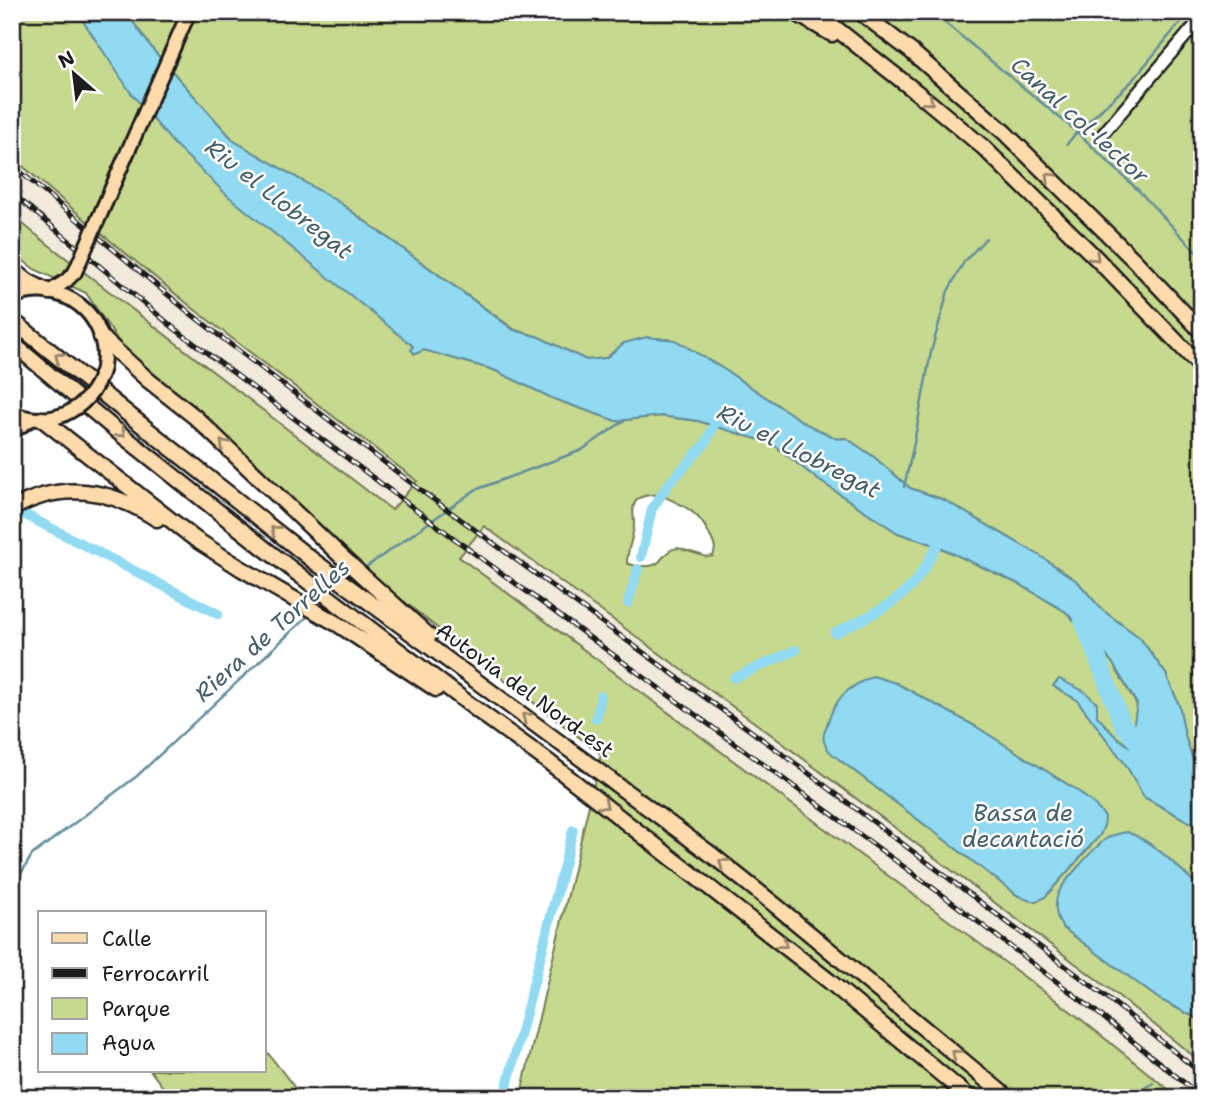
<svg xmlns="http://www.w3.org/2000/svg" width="1214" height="1110" viewBox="0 0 1214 1110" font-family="'Shantell Sans',sans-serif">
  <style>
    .built { fill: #f2eadc }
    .green { fill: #c6d98e; stroke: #717a55; stroke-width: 2; fill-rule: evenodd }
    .water { fill: #91daf2; stroke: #628e9c; stroke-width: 2 }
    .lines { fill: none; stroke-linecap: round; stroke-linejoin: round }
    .stream { stroke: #628e9c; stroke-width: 2.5 }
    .canal { stroke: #91daf2; stroke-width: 10 }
    .river { stroke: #91daf2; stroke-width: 18 }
    .minor-casing { stroke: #1c1c1c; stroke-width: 15 }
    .major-casing { stroke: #1c1c1c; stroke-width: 18 }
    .highway-casing { stroke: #1c1c1c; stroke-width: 19 }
    .minor { stroke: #fff; stroke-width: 10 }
    .major { stroke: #fedbac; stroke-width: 12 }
    .highway { stroke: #fedbac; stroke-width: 14 }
    .rail-casing { stroke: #1c1c1c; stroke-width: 5 }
    .rail { stroke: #fff; stroke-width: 2.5; stroke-dasharray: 8; stroke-linecap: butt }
    .major-bridge-casing { stroke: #1c1c1c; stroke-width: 18; stroke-linecap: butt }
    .major-bridge { stroke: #fedbac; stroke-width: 12 }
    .oneway { stroke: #98856b }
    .labels { text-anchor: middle; stroke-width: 5; stroke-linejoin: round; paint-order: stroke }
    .street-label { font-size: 21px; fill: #1c1c1c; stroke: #fff }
    .water-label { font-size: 23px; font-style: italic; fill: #455e67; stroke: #fff }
  </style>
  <rect width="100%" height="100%" fill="#fff"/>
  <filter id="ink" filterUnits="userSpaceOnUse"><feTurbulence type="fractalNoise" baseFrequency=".0143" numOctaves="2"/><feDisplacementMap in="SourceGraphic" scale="14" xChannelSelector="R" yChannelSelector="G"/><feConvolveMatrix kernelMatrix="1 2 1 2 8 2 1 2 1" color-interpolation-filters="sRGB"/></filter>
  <g filter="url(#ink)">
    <!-- built -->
    <path class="built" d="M12,157L102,234L194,309L418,481L392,510L40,238L12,215Z
      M483,526L769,733L1116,994L1202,1063V1098H1179L1077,1016L459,557Z"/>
    <!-- green -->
    <path class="green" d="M12,12H77L95,38L413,346V352L415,354L424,350L494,370L554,399L616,421L661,416L698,421L773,444L817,479L898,533L935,545L1021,585L1066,612L1112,662L1137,705L1130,748L1113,734L1097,716V703L1053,686L1077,700L1126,765L1144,797L1202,829V890C1179,869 1156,843 1127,832L1062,927L1159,999L1202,1021V1063L1116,994L769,733L484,526L459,557L1077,1016L1179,1098H520L601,754L471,655L386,587L344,551L121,345L86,293L34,269L12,252V215L40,238L392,510L417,481L194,309L102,234L12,157ZM658,494C685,506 700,511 712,540C715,546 716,549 713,556L707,557L678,548C660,550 665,568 644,566C637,566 633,566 627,563C627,549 634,537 634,523C634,516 631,507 636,501C641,495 650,495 658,494ZM896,683L975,726L1078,791L1104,825L1100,835L1045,897L1036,902L1017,895L840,760Z
      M126,12H1202V772L1192,757L1185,736L1179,705L1166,674L1140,638L1101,609L1078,582L1039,555L944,500L910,488L874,457L846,438L837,439L806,424L725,370L675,340L624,343L606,358L586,360L539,337L515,330L340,203L234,141L154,51Z
      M264,1048L295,1088L281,1098H171L150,1070H264Z"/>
    <!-- water -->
    <path class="water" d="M77,12H126L154,51L234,141L340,203L514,330L539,337L586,360L606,358L624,343L647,337L675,340L725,370L806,424L837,439L846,438L874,457L910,488L944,500L1039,555L1078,582L1101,609L1140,638L1166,674L1179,705L1185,736L1192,757L1202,772V829L1144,797L1126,765L1077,700L1053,686L1059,679L1084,691L1097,703V716L1113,734L1130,747L1137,704L1112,662L1066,612L1021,585L935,545L898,533L817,479L773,444L698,421L661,416L616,421L554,399L494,370L424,350L415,354L411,350L413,346L228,196L173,143L131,93Z
      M873,676L896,683L975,726L1078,791L1095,805L1105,817L1104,825L1100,835L1045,897C1033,904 1029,901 1017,895L840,760C834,756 827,751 825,744C822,738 824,733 826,728C834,699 846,688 873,676Z
      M1127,832C1156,843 1180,869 1202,890V1021L1159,999L1062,927C1056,917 1054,905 1058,894C1061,884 1097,845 1106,839C1113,835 1119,833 1127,832Z"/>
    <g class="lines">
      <!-- stream -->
      <path class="stream" d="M932,12L1077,132L1138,190L1202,258
        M1067,144L1077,132L1131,82L1189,12
        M904,487L913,448L931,352L948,291L964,262L986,238
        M362,570L475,490L582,450L625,420
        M12,889L32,855L137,776L309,615
        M1201,1059H1202
        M1126,1098L1153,1083"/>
      <!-- canal -->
      <path class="canal" d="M12,508L218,614
        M641,557L652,509L668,485L705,444L719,415
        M628,603L638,569
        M835,633C861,620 896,605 914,583C926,568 934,552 942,535
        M734,678L796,650
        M596,719L601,696
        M504,1098L573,830"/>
      <!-- river -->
      <path class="river" d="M1083,620L1123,725L1148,754"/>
      <!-- minor casing -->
      <g class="minor-casing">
        <path id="minor" d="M1102,135L1202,17"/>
      </g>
      <!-- major casing -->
      <g class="major-casing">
        <path id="major" d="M49,292L66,281L75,272
          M12,297C62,277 111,314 103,368
          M12,413C29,420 46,421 63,415
          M12,432L31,419"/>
      </g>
      <!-- highway casing -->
      <g class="highway-casing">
        <path id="highway" d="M794,12L832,34
          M815,12L929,102L983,147L1096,258L1202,368
          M860,12L912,52L1004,132L1135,261L1202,332
          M12,269L29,282L49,292
          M12,320L133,418L311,559L712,855L775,905L1008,1098
          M101,337L148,380L195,417L344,559L429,636
          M12,343L112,427L264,548L477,710L550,763L829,981L970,1098
          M42,419L195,539L242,569L339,625L436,689
          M12,509C62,480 110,489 157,519"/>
      </g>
      <!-- minor -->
      <use href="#minor" class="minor"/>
      <!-- major -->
      <use href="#major" class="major"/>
      <!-- highway -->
      <use href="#highway" class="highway"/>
      <!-- rail casing -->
      <g class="rail-casing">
        <path id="rail" d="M12,165L191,314L419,489L799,766L1104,995L1202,1074
          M12,193L175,329L467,548L944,896L1094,1010L1202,1097"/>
      </g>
      <!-- rail -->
      <use href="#rail" class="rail"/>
      <!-- major-bridge casing -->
      <g class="major-bridge-casing">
        <path id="major-bridge" d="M75,272L189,12
          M63,415C84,406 97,390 103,368"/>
      </g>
      <!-- major-bridge -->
      <use href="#major-bridge" class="major-bridge"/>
    </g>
    <!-- one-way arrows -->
    <defs><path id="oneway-chevron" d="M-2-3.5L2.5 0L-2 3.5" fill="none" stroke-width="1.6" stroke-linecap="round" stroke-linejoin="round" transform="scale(1.75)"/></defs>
    <g class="oneway">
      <use href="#oneway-chevron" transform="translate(929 101) rotate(39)"/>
      <use href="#oneway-chevron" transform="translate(1050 177) rotate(-135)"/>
      <use href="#oneway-chevron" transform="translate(1095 257) rotate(45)"/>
      <use href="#oneway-chevron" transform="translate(59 357) rotate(-141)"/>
      <use href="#oneway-chevron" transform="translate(121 433) rotate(39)"/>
      <use href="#oneway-chevron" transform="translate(224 444) rotate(-136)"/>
      <use href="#oneway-chevron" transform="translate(275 530) rotate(-142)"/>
      <use href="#oneway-chevron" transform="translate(526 717) rotate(-144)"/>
      <use href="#oneway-chevron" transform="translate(604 805) rotate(38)"/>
      <use href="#oneway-chevron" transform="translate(723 863) rotate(-142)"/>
      <use href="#oneway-chevron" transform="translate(783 944) rotate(38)"/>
      <use href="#oneway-chevron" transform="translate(956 1054) rotate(-140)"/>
    </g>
  </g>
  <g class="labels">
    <!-- street labels -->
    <g class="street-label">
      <text transform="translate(525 690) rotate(36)" y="7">Autovia del Nord-est</text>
    </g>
    <!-- water labels -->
    <g class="water-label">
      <text transform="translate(1080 120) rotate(42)" y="8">Canal col·lector</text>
      <text transform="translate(279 199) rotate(38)" y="8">Riu el Llobregat</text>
      <text transform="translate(799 451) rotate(27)" y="8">Riu el Llobregat</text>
      <text transform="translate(272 630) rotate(-42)" y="8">Riera de Torrelles</text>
      <text x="1023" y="821">Bassa de<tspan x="1023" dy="26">decantació</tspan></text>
    </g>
  </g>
  <!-- margin -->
  <rect width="1214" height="1110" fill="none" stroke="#fff" stroke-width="42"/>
  <rect x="21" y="21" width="1172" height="1068" fill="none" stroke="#1c1c1c" stroke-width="2.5" filter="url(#ink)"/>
  <!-- legend -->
  <rect x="38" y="911" width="228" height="161" fill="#ffffff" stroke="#a4a4a4" stroke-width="2"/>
  <rect x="52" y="933" width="35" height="10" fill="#fedbac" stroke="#a4a4a4" stroke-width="2"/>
  <text x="102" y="946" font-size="21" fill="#1c1c1c">Calle</text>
  <rect x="52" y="968" width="35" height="10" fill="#1c1c1c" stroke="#a4a4a4" stroke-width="2"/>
  <text x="102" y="981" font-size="21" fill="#1c1c1c">Ferrocarril</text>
  <rect x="52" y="998" width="35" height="21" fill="#c6d98e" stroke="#a4a4a4" stroke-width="2"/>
  <text x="102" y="1016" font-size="21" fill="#1c1c1c">Parque</text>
  <rect x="52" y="1033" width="35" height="21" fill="#91daf2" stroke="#a4a4a4" stroke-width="2"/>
  <text x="102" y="1050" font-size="21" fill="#1c1c1c">Agua</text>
  <!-- north arrow -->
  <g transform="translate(74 74) rotate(332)" stroke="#ffffff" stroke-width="5" paint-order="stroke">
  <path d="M0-5L12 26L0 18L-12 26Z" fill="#1c1c1c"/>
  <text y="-10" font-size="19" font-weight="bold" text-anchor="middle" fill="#1c1c1c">N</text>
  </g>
</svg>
